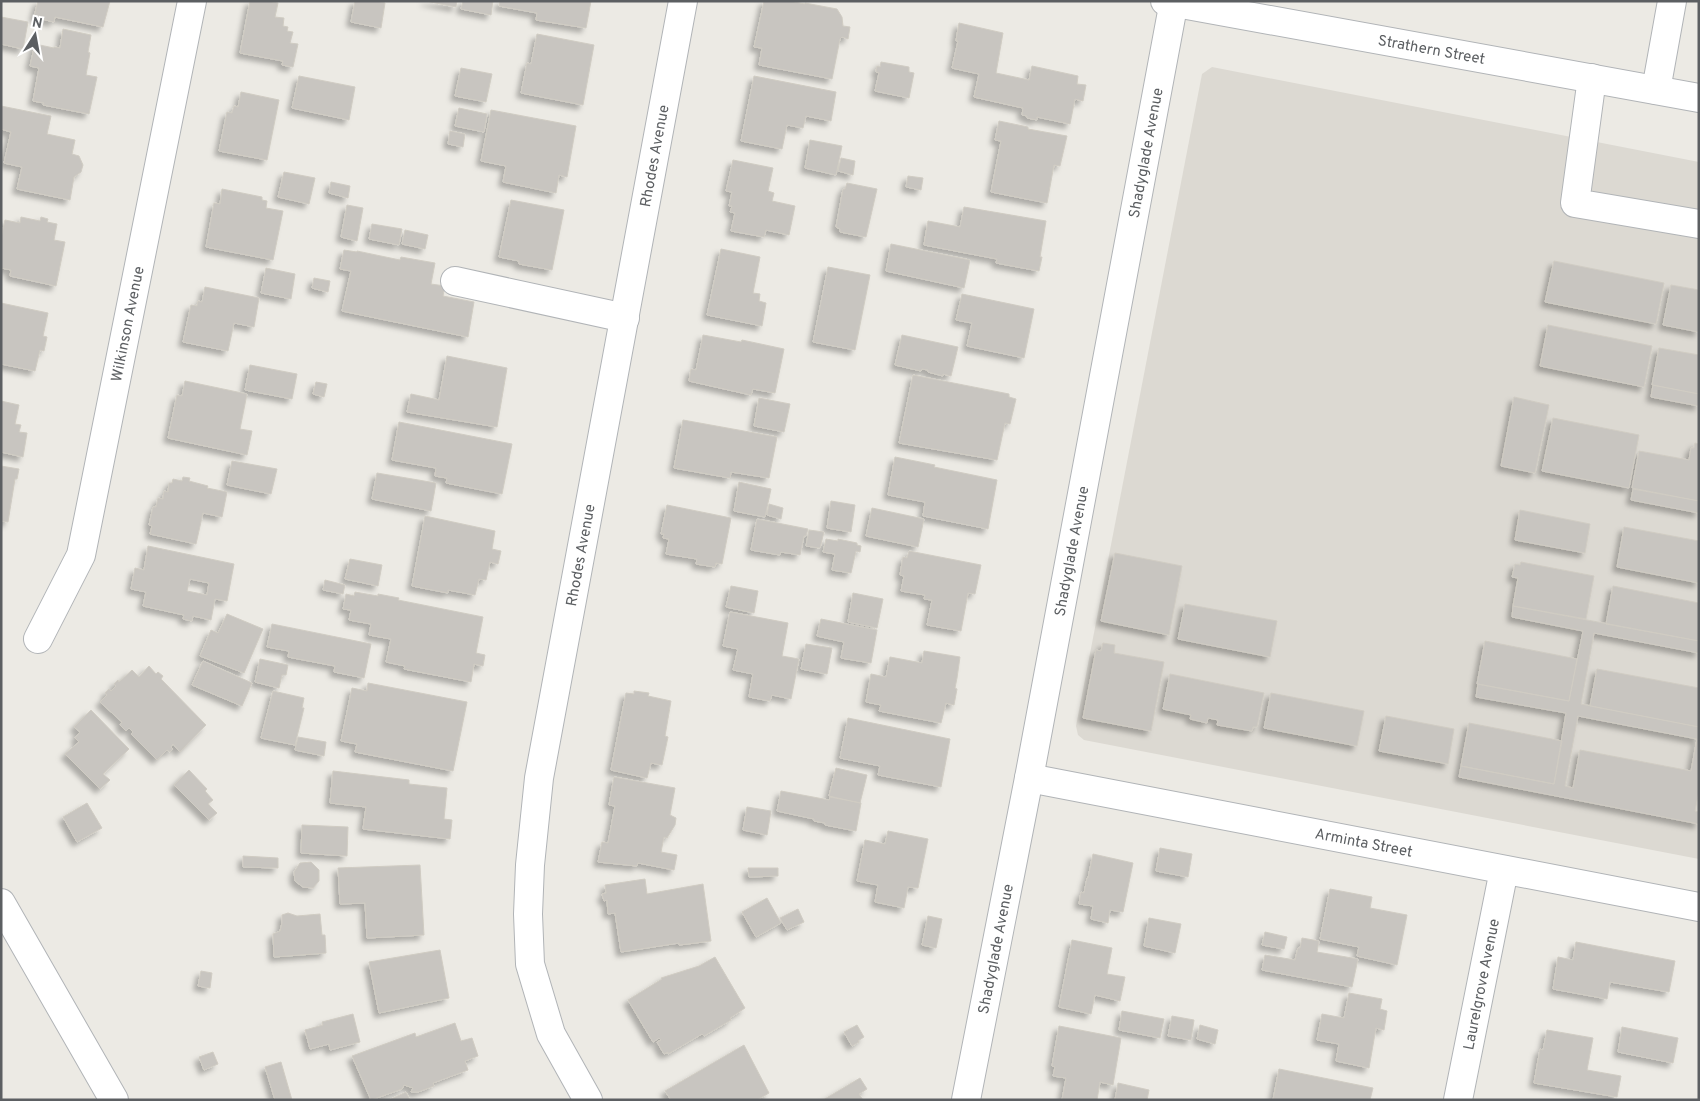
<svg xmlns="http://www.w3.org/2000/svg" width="1700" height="1101" viewBox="0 0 1700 1101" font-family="Overpass,sans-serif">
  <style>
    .education { fill: #dcd9d2 }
    .building { fill: #c8c5c0; stroke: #d0ccc3; fill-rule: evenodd; filter: url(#shadow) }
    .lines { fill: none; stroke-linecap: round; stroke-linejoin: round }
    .minor-casing { stroke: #b1b4b7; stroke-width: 30 }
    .minor { stroke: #fff; stroke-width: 28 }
    .labels { text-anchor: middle; stroke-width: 4.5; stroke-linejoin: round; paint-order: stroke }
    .street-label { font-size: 15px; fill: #5c5f62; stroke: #fff }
  </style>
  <defs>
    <filter id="shadow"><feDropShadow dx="-4.5" dy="4.5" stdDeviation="2.5" flood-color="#0004"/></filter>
  </defs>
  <rect width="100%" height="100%" fill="#eceae4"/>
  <!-- education -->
  <path class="education" d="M1212,67L1699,162V859L1084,740L1078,735L1076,726L1202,74Z"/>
  <!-- building -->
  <path class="building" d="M38,1H110L103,27L55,17L54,22L34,17Z
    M250,1H266L278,3L275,17L284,18L283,26L288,27L287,31L293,32L290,43L298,44L293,67L282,65L283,61L240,53Z
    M355,1H376L385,3L381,28L351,22Z
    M425,1H457L456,7Z
    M463,1H493L491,15L461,9Z
    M500,1H591L586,28L536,20L537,13L499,6Z
    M764,1H789L805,4V3L837,9L842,17L843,26L850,27L848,39L842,37L840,39L832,79L759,65L762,48L754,47Z
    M1,17L28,22L23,49L1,44Z
    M959,23L1003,33L996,73L1029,80L1032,66L1078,76L1077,84L1086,85L1083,101L1075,99L1070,124L1037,117V120L1027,118V116L1022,115L1023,108L974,97L979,74L952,68L958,41H956Z
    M63,29L91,35L88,52L90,53L86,75L97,77L89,114L43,105L44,103L33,101L39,68L30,66L35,44L54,48V47L60,48Z
    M537,34L594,45L583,105L521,93L527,63L531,64Z
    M881,62L909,67V72L914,73L909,98L875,91L879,73L876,72L877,66L880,67Z
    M461,68L492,74L486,102L455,96Z
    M299,76L355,87L349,120L292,108Z
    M754,76L836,92L831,121L806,116L803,128L787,125L782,149L741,141Z
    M241,92L279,100L267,160L219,151L227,112L232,113L234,106L238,107Z
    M1,106L51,116L47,134L75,140L72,154L79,156L83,165L81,172L74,177L70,200L17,189L22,167L4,163L11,132L1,129V130Z
    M459,108L487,114L484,132L455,126Z
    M491,110L576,126L567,177L559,175L556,193L503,182L506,166L481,161Z
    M999,121L1028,127V129L1067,136L1060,166L1054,165L1047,203L991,192L1001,141L995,140Z
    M450,131L465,134L463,147L448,144Z
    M810,140L842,146L836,175L805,168Z
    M841,158L855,161L853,175L838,171Z
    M733,160L773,168L768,191L774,193L772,201L795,206L789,235L766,230L764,237L731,231L735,213L730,212L732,206H729L732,192L726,191Z
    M284,172L315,178L309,204L278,197Z
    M908,176L923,178L921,190L906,187Z
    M331,182L350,186L348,198L329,193Z
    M847,183L877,189L866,237L840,232V229L836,227L843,189H845Z
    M222,189L262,197V200L267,201L266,208L283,211L273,260L206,247L214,203L220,204Z
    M511,200L564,210L552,270L519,264V261L499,257Z
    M347,205L363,208L357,241L341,237Z
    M964,207L1046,221L1040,257H1042L1039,271L996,263L997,259L924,245L928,221L960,227Z
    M21,217L40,221L41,217L48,219L47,222L57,224L54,240L65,242L56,286L10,276L11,270L1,268V238L5,220L20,223Z
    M372,224L402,229L399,245L369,239Z
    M405,230L428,235L425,249L402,244Z
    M891,244L970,260L964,288L886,271Z
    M721,249L760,257L753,293L760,294L759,301L766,303L762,326L707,315Z
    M344,250L357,252V251L400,260L401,257L435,263L431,284L445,286L443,296L474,302L468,337L342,311L351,271L340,269Z
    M1554,261L1664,283L1656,324L1545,302Z
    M828,267L870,275L855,350L813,342Z
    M266,268L295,274L291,299L261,293Z
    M314,278L330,281L328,292L312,288Z
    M1671,285L1699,290V332L1663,325Z
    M205,287L259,298L254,327L234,323L228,351L183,342L191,305L197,306L198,301L202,302Z
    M962,294L1034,309L1024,358L967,346L972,323L956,320Z
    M1,303L48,313L43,336L47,337L44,351L40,350L35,371L1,364Z
    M1548,325L1652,346L1644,387L1540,366Z
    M703,335L741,342L742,340L784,349L775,393L753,389L751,395L689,381L691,369L696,370Z
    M902,335L958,347L951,376L943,374V376L928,372V370L922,369L921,371L895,365Z
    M1659,348L1699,355V394L1652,385Z
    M447,356L507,368L497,427L407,412L411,394L439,400Z
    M250,365L297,374L292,399L245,390Z
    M913,375L1009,394V397L1016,399L1010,424L1005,423L997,460L899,443Z
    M185,381L247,394L240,429L252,431L247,455L168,438L177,395L182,396Z
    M316,382L327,384L324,397L313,394Z
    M1653,385L1699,394V406L1651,397Z
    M1514,397L1549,405L1535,473L1501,466Z
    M759,398L790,404L784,432L754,426Z
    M1,401L19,405L15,424L21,425L19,432L27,433L23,457L1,452Z
    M1553,418L1639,435L1629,488L1542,471Z
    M683,420L777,437L769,478L731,472L730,478L674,468Z
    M399,422L512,444L502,494L446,483L447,478L435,476L436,468L392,460Z
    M1695,443L1699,444V501L1632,488L1639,451L1689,460L1691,448H1694Z
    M895,457L935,465L934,467L997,480L988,529L923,516L925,502L888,495Z
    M232,461L277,469L271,494L227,485Z
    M1,466L19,469L17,479H15L8,522L1,521Z
    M377,473L436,483L431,511L372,499Z
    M183,477L190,478L189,481L208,486L207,488L227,492L222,517L203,513L196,544L150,534L152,526L149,525L153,507H156L158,498L163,499L164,491L168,492L169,483H172L173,479L182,481Z
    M739,482L771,489L765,517L734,511Z
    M1633,489L1699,501V513L1631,500Z
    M831,501L855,505L851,532L827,528Z
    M769,504L783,508L781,519L767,515Z
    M667,505L731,518L722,564L716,563L715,567L696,564L697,559L666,554L669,539L663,538L664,534H661Z
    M872,508L924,519L918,547L866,536Z
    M1520,510L1590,524L1585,553L1515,540Z
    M425,516L495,531L492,549L501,551L498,564L490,562L486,580L479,579L475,595L448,590V593L412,586Z
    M757,519L808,529L806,536H804L800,555L781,552L780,555L751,550Z
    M1624,527L1699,541V583L1617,567Z
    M809,530L824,532L820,548L806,546Z
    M826,539L838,541V539L857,543V545L861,546L860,552L856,551L851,573L832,570L835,554L823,552Z
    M148,546L234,564L227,601L215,599L211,620L193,616L192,621L183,619L184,615L143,606L146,592L131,589L135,568L144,570ZM190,579L209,583L207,595L187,591Z
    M909,551L981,565L975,594L968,593L961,631L927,625L932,600L924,599L925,595L901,591L904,576L900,575L903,557L907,558Z
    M1115,553L1182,566L1169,635L1101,621Z
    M350,559L382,565L378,586L345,579Z
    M1521,562L1594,576L1586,619L1513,606L1518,578L1512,577L1515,564L1520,565Z
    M325,580L345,585L343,594L323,590Z
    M731,586L758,591L754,613L726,607Z
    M1613,586L1699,603V641L1606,624Z
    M355,592L378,596V594L399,598L398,600L483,617L476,653L485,655L483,666L474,664L471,682L404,669L405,666L386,662L391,639L369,635L371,624L349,620L351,610L343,609L346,594L354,596Z
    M853,593L883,599L877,628L848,622Z
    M1185,604L1277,621L1270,657L1178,639Z
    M1513,606L1699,641V653L1594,633L1581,704L1699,727V791L1695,811L1699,812V824L1459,777L1461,766L1554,784L1566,713L1476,697L1478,684L1569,701L1583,631L1512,617ZM1578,716L1697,739L1691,771L1580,750L1573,788L1565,786Z
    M730,612L788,623L782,656L799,659L791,699L772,695L770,701L749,697L753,674L733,670L738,649L723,646Z
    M227,614L263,629L244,673L200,656L211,630L218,633Z
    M821,619L877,630L871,663L841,658L844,642L817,636Z
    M272,624L371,644L364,678L334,672L335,666L288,657L289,651L267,647Z
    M1485,641L1577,659L1569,701L1477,684Z
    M1103,643L1115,645L1114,653L1164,662L1151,731L1083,718L1096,650L1101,651Z
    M806,644L832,648L827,674L801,669Z
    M924,651L960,657L957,678L955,688L957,689L954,705L946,703L941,723L879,711L881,705L866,702L871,674L886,677L890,657L922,663Z
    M260,659L288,665L286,675H282L279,688L255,682Z
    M203,661L252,683L242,706L192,685Z
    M149,666L156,674L158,672L163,676L161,679L206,725L180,752L173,744L171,747L173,749L170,752L167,750L157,760L131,734L133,732L129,728L126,731L120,725L122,722L100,702L107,695L105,693L109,689L111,691L116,686L114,684L118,680L119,682L132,670L139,677Z
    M1597,669L1699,688V727L1590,706Z
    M1170,674L1264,693L1257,727H1253L1252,731L1217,725L1218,720L1208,718L1207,723L1190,719L1191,715L1163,709Z
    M368,683L467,702L453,771L355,752L357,744L341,741L352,688L367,691Z
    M273,691L304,698L302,708H304L295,745L261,738Z
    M634,691L649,693L648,696L671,701L665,736L668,737L662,765L651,763L647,778L611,770L626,693L634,694Z
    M1271,693L1364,711L1357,746L1264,728Z
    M91,710L129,749L103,774L110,780L100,789L65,754L79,742L75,738L80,732L74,727Z
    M1386,716L1454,729L1448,764L1379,751Z
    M848,718L950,739L941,787L878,775L880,766L840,758Z
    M1469,723L1562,741L1554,784L1461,766Z
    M298,737L326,742L324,756L295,750Z
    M836,768L867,775L860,803L829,796Z
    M189,770L207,789L205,791L213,800L208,804L217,813L209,820L174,785Z
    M333,771L409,780V784L447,788L444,819L452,820L450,839L363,829L366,807L330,803Z
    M614,777L675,788L670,815L676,818L675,825L667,838L664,837L661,852L677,855L674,870L638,863L637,866L598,862L602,842L608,843L615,806L609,805Z
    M781,791L829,800L830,797L861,803L856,831L825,825V823L814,821V819L777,811Z
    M87,803L102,828L77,842L63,817Z
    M747,807L771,811L767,835L743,830Z
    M302,825L348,827L347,856L301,853Z
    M888,831L928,839L918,888L908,887L904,908L875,902L878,885L857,881L865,840L885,844Z
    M1160,848L1192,854L1188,877L1156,871Z
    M1093,854L1133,863L1123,912L1110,910L1108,923L1091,919L1093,906L1079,904L1081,892L1084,893L1087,878H1088Z
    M243,856L278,858V868L243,867Z
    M311,862L319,870V881L313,888L303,887L295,881L294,872L300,863Z
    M420,865L424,935L367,938L365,903L340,904L338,868Z
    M748,868H778V876L749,877Z
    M645,879L647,894L703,884L711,941L679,945V943L621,952L615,913L608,914L607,900L604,901L602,894L606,893L605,885Z
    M1330,889L1372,897L1370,908L1407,915L1397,965L1357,956L1359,947L1320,939Z
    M767,898L781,923L756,937L742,912Z
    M798,909L804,922L787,930L780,918Z
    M288,913L297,916L320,914L322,935H325L326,953L274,957L273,934L280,931L282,923V915Z
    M928,916L942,919L936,948L922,945Z
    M1149,918L1181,924L1175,953L1144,946Z
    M1265,932L1287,937L1284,949L1262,945Z
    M1302,938L1319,941L1317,952L1358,959L1352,987L1262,970L1265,955L1295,960L1298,948H1300Z
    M1072,940L1112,948L1107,974L1125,977L1120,1001L1095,995L1091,1014L1059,1007Z
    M1576,942L1675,961L1669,992L1610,982L1607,999L1553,989L1558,957L1573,960Z
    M440,950L449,998L379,1013L369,962Z
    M715,957L745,1008L730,1018L731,1020L704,1036L702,1034L668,1054V1052L664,1054L657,1042L661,1040L659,1038L653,1042L628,1000L662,979L661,978L699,966Z
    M201,971L212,973L210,988L198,986Z
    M1349,993L1382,999L1380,1009L1387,1011L1384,1030L1376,1028L1369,1068L1336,1061L1339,1044L1317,1040L1322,1014L1344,1018Z
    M1122,1011L1164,1019L1160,1038L1119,1030Z
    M353,1014L360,1042L330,1050L329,1044L310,1049L305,1030L323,1025L322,1022Z
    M1172,1016L1194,1020L1191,1040L1168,1036Z
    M455,1023L461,1041L472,1038L478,1056L465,1061L468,1070L433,1083L434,1086L418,1092H411L413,1088L404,1085L402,1089L371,1100L352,1056L415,1033L416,1037Z
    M857,1025L864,1037L858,1041L859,1042L852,1046L844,1032Z
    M1200,1025L1218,1030L1215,1044L1197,1039Z
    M1059,1026L1121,1038L1113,1085L1100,1082L1097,1100H1062L1066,1078L1053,1076L1055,1067L1052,1066Z
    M1622,1027L1678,1038L1673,1063L1618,1052Z
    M1547,1030L1593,1038L1587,1070L1621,1076L1617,1097L1534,1083L1540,1049L1543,1050Z
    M744,1045L769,1093L757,1100H671L665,1091Z
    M213,1052L218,1064L204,1070L199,1057Z
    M281,1062L292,1100H275L265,1067Z
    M1279,1069L1373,1088L1370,1100H1273Z
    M860,1078L867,1089L859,1094L863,1100H823Z
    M1118,1083L1149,1090L1147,1100H1115Z
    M406,1092L410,1100H389Z"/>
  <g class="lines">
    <!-- minor casing -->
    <g class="minor-casing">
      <g id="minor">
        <path id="s1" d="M1165,1L1699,98"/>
        <path d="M1592,78L1575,203L1699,224"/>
        <path d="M1656,90L1672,1"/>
        <path d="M455,281L625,318"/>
        <path id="s2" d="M38,639L81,555L192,1"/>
        <path id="s3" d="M1029,778L1699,907"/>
        <path d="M1,903L114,1100"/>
        <path id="s4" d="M588,1100L551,1034L530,964L528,914L530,865L539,778L683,1"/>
        <path id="s5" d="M966,1100L1029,778L1174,1"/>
        <path id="s6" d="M1458,1100L1504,870"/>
      </g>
    </g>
    <!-- minor -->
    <use href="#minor" class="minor"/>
  </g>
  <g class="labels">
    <!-- street labels -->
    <g class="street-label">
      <text dy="5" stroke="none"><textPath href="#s1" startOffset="271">Strathern Street</textPath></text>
      <text dy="5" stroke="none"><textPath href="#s5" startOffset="964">Shadyglade Avenue</textPath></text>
      <text dy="5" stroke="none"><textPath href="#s4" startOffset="968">Rhodes Avenue</textPath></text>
      <text dy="5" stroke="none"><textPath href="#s2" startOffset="330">Wilkinson Avenue</textPath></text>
      <text dy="5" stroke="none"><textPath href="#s5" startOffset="559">Shadyglade Avenue</textPath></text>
      <text dy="5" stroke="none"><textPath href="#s4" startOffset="562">Rhodes Avenue</textPath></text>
      <text dy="5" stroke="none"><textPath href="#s3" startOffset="341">Arminta Street</textPath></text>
      <text dy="5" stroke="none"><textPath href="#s5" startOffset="154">Shadyglade Avenue</textPath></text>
      <text dy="5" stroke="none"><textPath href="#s6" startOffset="118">Laurelgrove Avenue</textPath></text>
    </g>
  </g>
  <!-- border -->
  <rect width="1700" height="1101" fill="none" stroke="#5c5f62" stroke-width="5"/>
  <!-- north arrow -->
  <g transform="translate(35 35) rotate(11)" stroke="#ffffff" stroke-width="4" paint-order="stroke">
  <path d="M0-4L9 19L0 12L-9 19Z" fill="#5c5f62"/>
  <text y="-8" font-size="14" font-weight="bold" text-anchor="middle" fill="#5c5f62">N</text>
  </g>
</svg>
